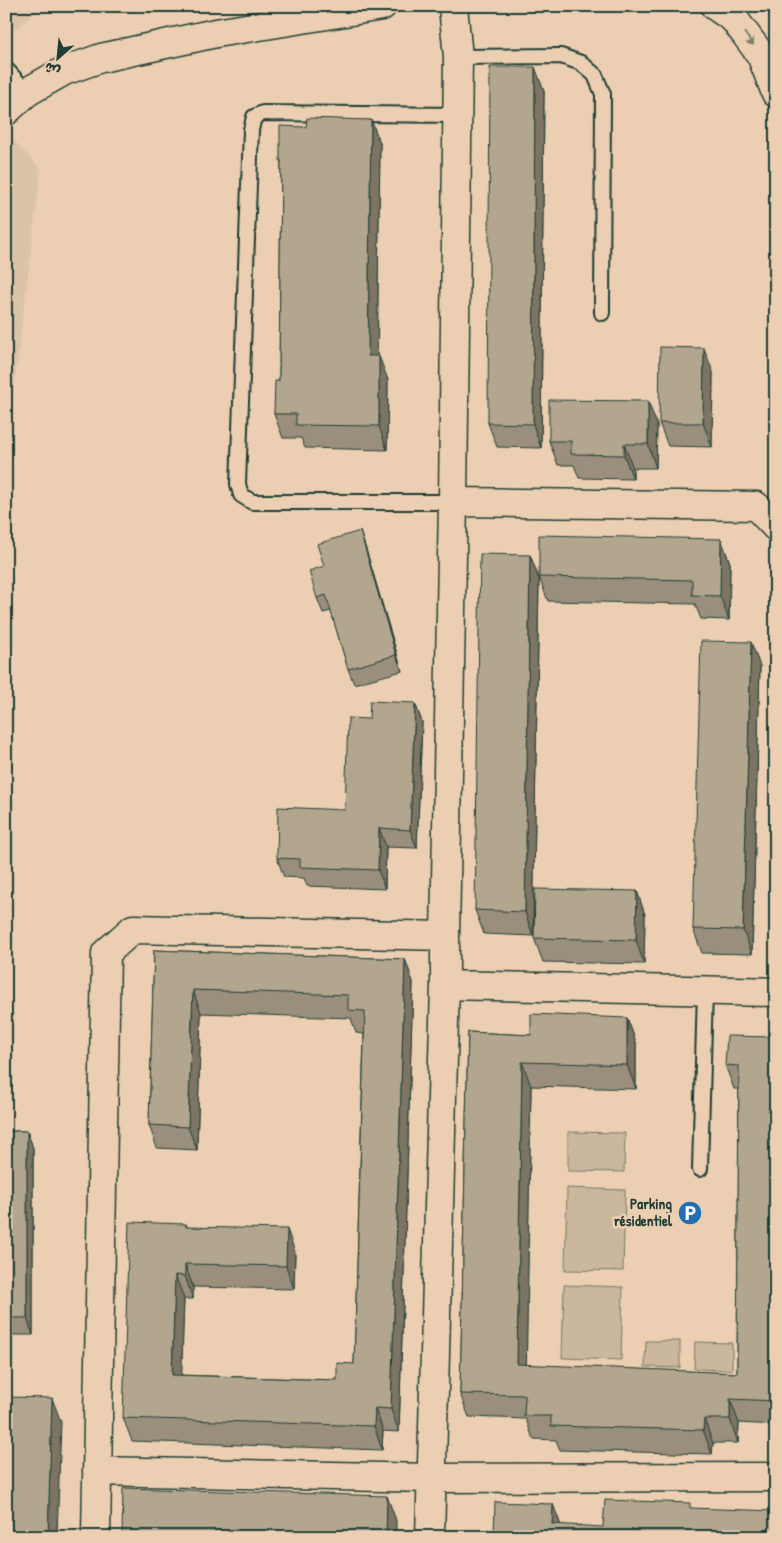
<svg xmlns="http://www.w3.org/2000/svg" width="782" height="1543" viewBox="0 0 782 1543" font-family="'Patrick Hand','Playpen Sans Arabic',sans-serif">
  <style>
    .built { fill: #dbc3a8 }
    .green { fill: #cab79d; stroke: #747a68 }
    .lines { fill: none; stroke-linecap: round; stroke-linejoin: round }
    .lane-casing { stroke: #1f3d34; stroke-width: 18 }
    .street-casing { stroke: #1f3d34; stroke-width: 31 }
    .lane { stroke: #eccfb2; stroke-width: 14 }
    .street { stroke: #eccfb2; stroke-width: 28 }
    .wall { fill: #9a8f7b; stroke: #1f3d34 }
    .shaded-wall { fill: #7d7464; stroke: #1f3d34 }
    .building { fill: #b3a68f; stroke: #1f3d34 }
    .oneway { stroke: #7b7f6d }
    .labels { text-anchor: middle; stroke-width: 5; stroke-linejoin: round; paint-order: stroke }
    .poi-label { font-size: 15px; font-weight: bold; fill: #1f3d34; stroke: #eccfb2; text-anchor: end }
  </style>
  <rect width="100%" height="100%" fill="#eccfb2"/>
  <filter id="ink" filterUnits="userSpaceOnUse"><feTurbulence type="fractalNoise" baseFrequency=".02" numOctaves="2"/><feDisplacementMap in="SourceGraphic" scale="10" xChannelSelector="R" yChannelSelector="G"/><feConvolveMatrix kernelMatrix="1 2 1 2 8 2 1 2 1" color-interpolation-filters="sRGB"/></filter>
  <g filter="url(#ink)">
    <!-- built -->
    <path class="built" d="M6,6H43L6,37Z
      M6,132L41,170L6,453Z"/>
    <!-- green -->
    <path class="green" d="M568,1132L625,1133L624,1172L568,1171Z
      M567,1188L625,1190L623,1271L565,1270Z
      M564,1285L623,1287L621,1360L562,1358Z
      M646,1341H680V1368L645,1367Z
      M695,1342L732,1343V1370L694,1369Z"/>
    <g class="lines">
      <!-- lane casing -->
      <g class="lane-casing">
        <path id="lane" d="M458,57L561,56L581,63L595,75L603,94L602,313
          M6,69L27,92
          M453,502H252L241,495L238,484L251,130L254,117L263,113L457,115
          M700,1169L705,991"/>
      </g>
      <!-- street casing -->
      <g class="street-casing">
        <path id="street" d="M715,6L734,19L761,55L776,93
          M6,111L27,92L64,71L101,58L216,33L382,6
          M453,502L756,506L776,527
          M445,985L776,992
          M97,1471L431,1478L776,1477
          M96,1537L106,953L133,929L445,936
          M430,1537L445,985V936L453,502L458,57L453,6"/>
      </g>
      <!-- lane -->
      <use href="#lane" class="lane"/>
      <!-- street -->
      <use href="#street" class="street"/>
    </g>
    <!-- wall -->
    <path class="wall" d="M544,91L541,448L497,447L488,423Z
      M371,120L380,143L377,356L388,380L387,450L305,448L301,438H283L274,414L279,381L281,164L280,160L306,127Z
      M713,372L712,447L668,446L659,423Z
      M657,425L656,468H633V479L579,478L574,465H558L549,441Z
      M721,539L730,563L729,620L701,619L695,604L548,601L539,577Z
      M365,546L402,671L354,684L348,669L331,611L323,613L317,598Z
      M530,555L539,579L533,936L484,934L475,910Z
      M760,666L752,954L702,953L693,929Z
      M415,703L422,722L417,848L386,847L385,889L307,886L304,878L284,877L277,858L345,810L369,719Z
      M637,891L645,915L644,964L543,962L534,938Z
      M154,950L405,959L413,982L399,1432L383,1431L382,1450L132,1441L123,1418L186,1224L187,1227L295,1252L294,1289L193,1287V1299H184L181,1375L337,1380L354,1364L364,1034L356,1033L351,1018L201,1013L197,1150L157,1148L149,1125Z
      M627,1018L636,1042V1089L531,1086L526,1365L737,1373L739,1089H734L725,1065L776,1037V1425L739,1423L738,1443H713L712,1454L560,1450L556,1440L533,1439L526,1419L469,1417L460,1394L468,1032L531,1035Z
      M6,1131H27L33,1148V1335H6Z"/>
    <!-- shaded-wall -->
    <path class="shaded-wall" d="M535,67L544,91L541,448L533,424Z
      M371,120L380,143L377,379L368,356Z
      M704,348L713,372L712,447L703,423Z
      M379,356L388,380L387,450L379,426Z
      M648,401L657,425L656,468L648,444Z
      M624,444L633,468V479L624,455Z
      M360,531L365,546L402,671L396,655Z
      M721,539L730,563L729,620L720,596Z
      M530,555L539,579L533,936L525,912Z
      M751,642L760,666L752,954L743,930Z
      M415,703L422,722L417,848L410,830Z
      M379,828L386,847L385,889L378,870Z
      M637,891L645,915L644,964L636,940Z
      M405,959L413,982L399,1432L391,1409Z
      M193,990L201,1013L197,1150L188,1127Z
      M627,1018L636,1042V1089L627,1065Z
      M522,1062L531,1086L526,1388L517,1364Z
      M27,1131L33,1148V1335L27,1318Z
      M287,1229L295,1252L294,1289L286,1266Z
      M185,1264L193,1287V1299L185,1276Z
      M175,1275L184,1299L181,1398L172,1375Z
      M52,1398L61,1422L57,1537H48Z
      M730,1399L739,1423L738,1443L730,1419Z
      M375,1408L383,1431L382,1450L374,1426Z
      M704,1419L713,1443L712,1454L703,1430Z
      M387,1496L396,1520V1537H386Z
      M553,1504L562,1528L552,1524Z"/>
    <!-- building -->
    <path class="building" d="M490,67H535L533,424L488,423Z
      M307,118L371,120L368,356H379V426L296,425V414H274L275,381H279L281,160H280V126L306,127Z
      M660,347L704,348L703,423H659Z
      M549,400L648,401V444H624V455L571,454V441H549Z
      M360,531L396,655L348,669L326,595L317,598L309,571L324,566L317,544Z
      M539,535L721,539L720,596L692,595V580L539,577Z
      M480,554L530,555L525,912L475,910Z
      M701,641L751,642L743,930L693,929Z
      M370,701L415,703L410,830L379,828L378,870L300,867V859L277,858L278,807L345,810L348,718L369,719Z
      M535,889L637,891L636,940L534,938Z
      M154,950L405,959L391,1409L375,1408L374,1426L123,1418L129,1222L186,1224V1227L287,1229L286,1266L185,1264V1276L175,1275L172,1375L337,1380V1363L354,1364L365,1011L348,1010V995L193,990L188,1127L149,1125Z
      M531,1014L627,1018V1065L522,1062L517,1364L737,1373L739,1066L725,1065L727,1036L776,1037V1401L730,1399V1419H704L703,1430L551,1426V1416H524L525,1395L460,1394L468,1032L531,1035Z
      M6,1131H27V1318H6Z
      M6,1397L52,1398L48,1537H6Z
      M123,1488L387,1496L386,1537H122Z
      M605,1500L690,1503V1508L776,1511V1537H494L495,1502L553,1504L552,1524L603,1527Z"/>
    <!-- one-way arrows -->
    <defs><path id="oneway-shaft" d="M-6 0H5M1.5-3L5.5 0L1.5 3" fill="none" stroke-width="1.6" stroke-linecap="round" stroke-linejoin="round" transform="scale(1.25)"/></defs>
    <use class="oneway" href="#oneway-shaft" transform="translate(749 39) rotate(54)"/>
  </g>
  <!-- icons -->
  <defs>
    <g id="parking-disc" transform="scale(1.25)"><circle r="9.5" fill="#1f6fb2" stroke="#eccfb2"/><path d="M-3.5-5.5H1a3.5 3.5 0 0 1 0 7H-1V5.5H-3.5ZM-1-3.4V-.6H.8a1.4 1.4 0 0 0 0-2.8Z" fill="#fff"/></g>
  </defs>
  <g fill-rule="evenodd">
    <use href="#parking-disc" x="690" y="1213"/>
  </g>
  <g class="labels">
    <!-- poi labels -->
    <g class="poi-label">
      <text x="672" y="1209">Parking<tspan x="672" dy="17">résidentiel</tspan></text>
    </g>
  </g>
  <!-- margin -->
  <rect width="782" height="1543" fill="none" stroke="#eccfb2" stroke-width="25"/>
  <rect x="12" y="12" width="757" height="1518" fill="none" stroke="#1f3d34" stroke-width="2" filter="url(#ink)"/>
  <!-- north arrow -->
  <g transform="translate(58 58) rotate(207)" stroke="#eccfb2" stroke-width="4" paint-order="stroke">
  <path d="M0-4L9 19L0 12L-9 19Z" fill="#1f3d34"/>
  <text y="-8" font-size="14" font-weight="bold" text-anchor="middle" fill="#1f3d34">ش</text>
  </g>
</svg>
